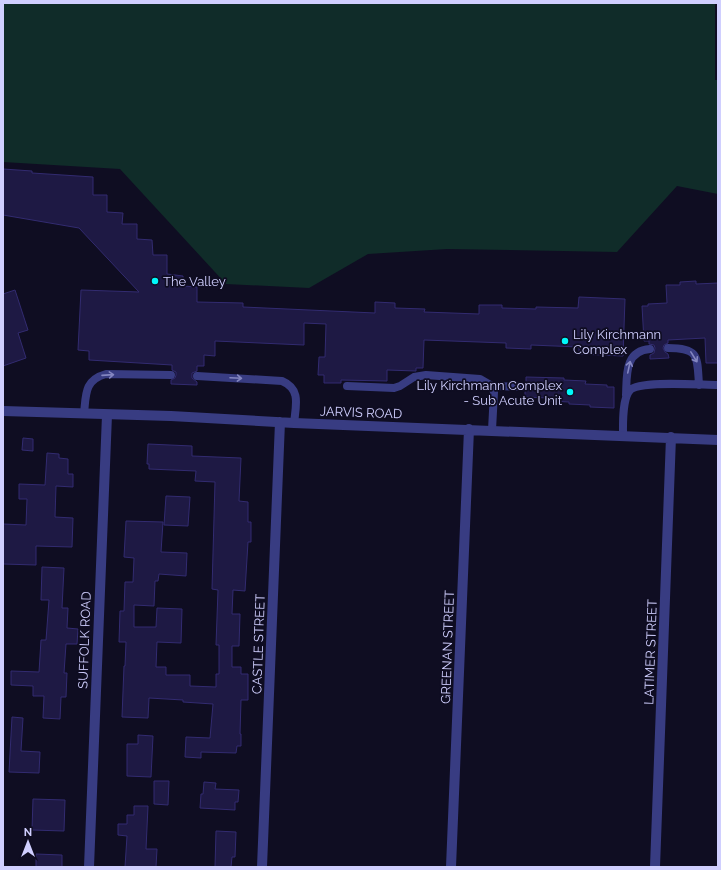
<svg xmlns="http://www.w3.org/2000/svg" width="721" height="870" viewBox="0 0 721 870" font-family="Raleway,sans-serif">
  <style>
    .green { fill: #102c29 }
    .building { fill: #1e1944; stroke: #322b70 }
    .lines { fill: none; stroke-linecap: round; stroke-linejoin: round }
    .lane { stroke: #383c82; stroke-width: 8 }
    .street { stroke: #383c82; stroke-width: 10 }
    .oneway { stroke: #8486c0 }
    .poi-dot { fill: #00f9fa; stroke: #0f0d22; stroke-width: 1.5 }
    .labels { text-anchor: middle; stroke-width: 3.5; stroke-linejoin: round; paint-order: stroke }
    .poi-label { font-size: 13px; fill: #d0cfff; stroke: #0f0d22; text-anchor: start }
    .street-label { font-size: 13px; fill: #d0cfff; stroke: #0f0d22 }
  </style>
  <rect width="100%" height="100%" fill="#0f0d22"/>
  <!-- green -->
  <path class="green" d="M3,3H715V80H718V194L677,186L617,252L447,249L368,254L309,288L226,284L120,169L3,162Z"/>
  <!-- building -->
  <path class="building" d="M3,169L32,171V173L93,177V195H107V212L123,213L122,224H137V239L152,240L153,255H167V274L183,276V286L197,287V302L243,303V307L375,313V302L395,303V308L425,309L424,312L479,314V305H502V308L536,309V307L578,308L579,297L625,299L623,356L579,354V347L531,345V349L506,348V343L424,340L423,368H416V371L387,370V381L341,380V383H324V375H318L319,357H325L326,324L304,323V345L215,341V356L204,355V366H197V371L192,373V378L197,382V385L171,384V380L175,378L176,375V372L172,370V365L89,360V351L78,350L81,290L139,292L79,228L3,215Z
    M696,281V284L718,283V363H706L705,338L668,340V343L664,345L663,348L665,352L668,354L669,358L650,359V355L654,353L655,348L654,345L649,344V341H644L642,306H648V304L667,303L666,285H680V282Z
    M15,290L28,330L18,333L26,358L3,366V294Z
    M526,377L564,378V380L586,381L585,384L607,385V387H614V408L590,407V405L569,404V402L548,401V398L525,397V392L528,387L526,382Z
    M23,438L33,439V451L22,450Z
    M148,444L192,446V456L241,458L239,501L248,502V522H251V542H248L245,591L233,590L232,614H240L239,646H232V667H241V674H248V700H241L240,734H241V746H237L236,753L201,752V758L185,757L186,737L210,738L213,704L183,702V700L149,698L148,718L122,717L124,666H125L126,642H119L120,611H124L125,582H133L134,558L124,557L126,521L163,522L161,552L187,553L186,576L159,574L158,581H155L154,606L134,605V627H156L157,608L182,609L181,643L157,642L156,667H166V675H190V686L216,687V674H219V645H216L218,590L212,589L215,482L195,481L196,471L149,469V464H147Z
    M47,453L59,454V458L68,459V474H73V487L56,486L55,517L73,518L72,547L36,546V565L3,564V524L26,525L27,499H19V484L45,485Z
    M166,496L190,497L188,526L164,525Z
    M42,567L64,568L62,608H68L67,628L78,629L77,644H66L64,673H67L66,697H61L60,719L43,718L44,696H33V686L11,685V671L39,672L41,640H46L49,600H41Z
    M12,717L23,718L21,751L40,752L39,773L9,772Z
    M138,735L153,736L151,777L127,776V744H138Z
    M154,781H169L168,805L154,804Z
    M204,782L216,783L215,789L239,790L238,802H235V810L200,808L201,794H203Z
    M33,799L65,800L64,831L32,830Z
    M134,806H148L146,849H157L156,867H125L127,836L118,835V824H127V815H134Z
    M216,831L236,832L235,857H232L231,867H215Z
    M36,854L62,855V867H36Z"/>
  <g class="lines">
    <!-- lane -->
    <path class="lane" d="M668,348C700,348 697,357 699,385
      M197,376L282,381C301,389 296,405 294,423
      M347,386L394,388L400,386L414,377L426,375L480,379L492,386L494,392L492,430
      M492,386L523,387
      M626,395C627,376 624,351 650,349
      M84,414C86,395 84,380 106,374L171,375
      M623,435C623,424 622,399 630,390C640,380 701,385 718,385"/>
    <!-- street -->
    <path class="street" d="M3,411L171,416L294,423L718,440
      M89,867L107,415
      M262,867L280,422
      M451,867L469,429
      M655,867L671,437"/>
  </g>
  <!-- one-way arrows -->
  <defs><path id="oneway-shaft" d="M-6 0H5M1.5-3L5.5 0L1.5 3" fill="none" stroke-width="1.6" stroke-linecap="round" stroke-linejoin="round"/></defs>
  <g class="oneway">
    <use href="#oneway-shaft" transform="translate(694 357) rotate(58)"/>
    <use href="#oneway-shaft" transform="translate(629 367) rotate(-78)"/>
    <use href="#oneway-shaft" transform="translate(108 375) rotate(-4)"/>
    <use href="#oneway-shaft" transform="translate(236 378) rotate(3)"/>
  </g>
  <!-- markers -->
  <g class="poi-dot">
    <circle cx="155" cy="281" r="4"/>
    <circle cx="565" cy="341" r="4"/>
    <circle cx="570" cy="392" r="4"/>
  </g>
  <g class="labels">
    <!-- poi labels -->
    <g class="poi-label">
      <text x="163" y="286">The Valley</text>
      <text x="573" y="339">Lily Kirchmann<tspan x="573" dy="15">Complex</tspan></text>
      <text x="562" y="390" text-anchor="end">Lily Kirchmann Complex<tspan x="562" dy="15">- Sub Acute Unit</tspan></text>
    </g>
    <!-- street labels -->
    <g class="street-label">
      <text transform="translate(361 412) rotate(2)" y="5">JARVIS ROAD</text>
      <text transform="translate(84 640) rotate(-88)" y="5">SUFFOLK ROAD</text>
      <text transform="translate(258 644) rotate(-88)" y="5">CASTLE STREET</text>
      <text transform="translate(447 647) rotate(-88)" y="5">GREENAN STREET</text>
      <text transform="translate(650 652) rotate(-88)" y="5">LATIMER STREET</text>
    </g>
  </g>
  <!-- border -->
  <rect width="721" height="870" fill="none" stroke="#d0cfff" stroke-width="8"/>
  <!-- north arrow -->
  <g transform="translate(28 842)" stroke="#0f0d22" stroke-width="3" paint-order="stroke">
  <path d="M0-3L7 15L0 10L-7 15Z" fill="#d0cfff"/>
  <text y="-6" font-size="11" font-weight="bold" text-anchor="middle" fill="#d0cfff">N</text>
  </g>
</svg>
